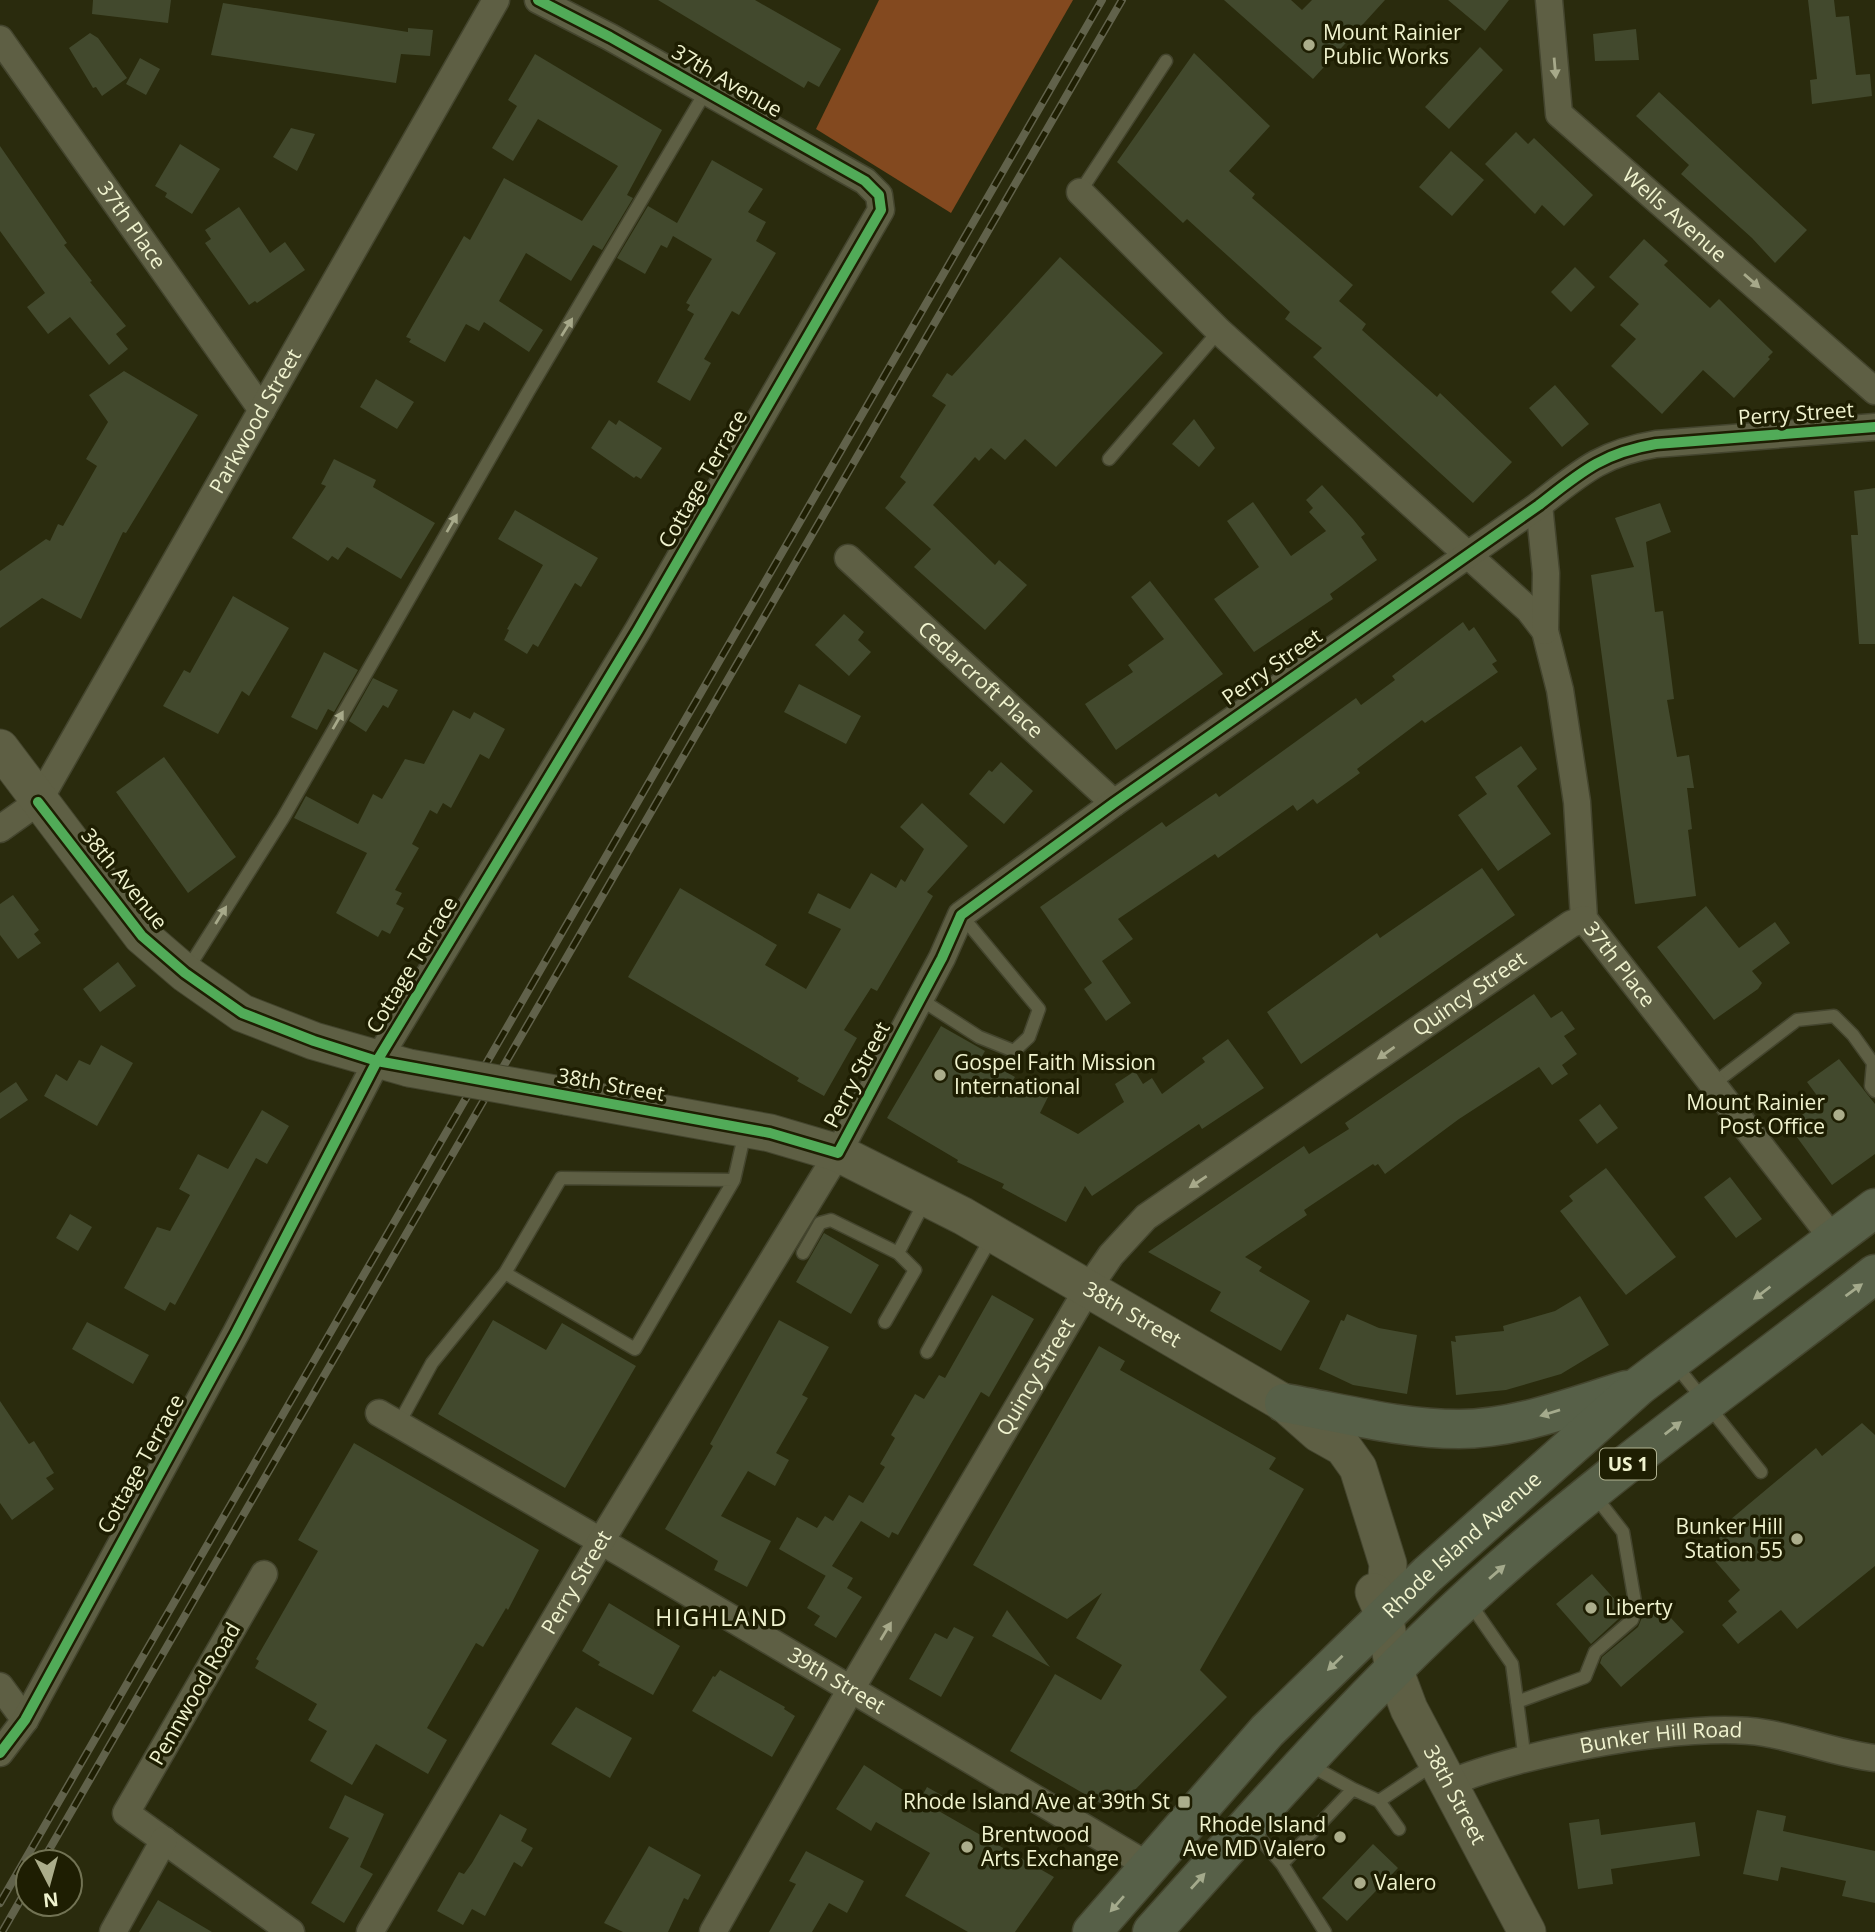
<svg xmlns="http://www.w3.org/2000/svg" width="1875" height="1932" viewBox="0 0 1875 1932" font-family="'Open Sans',sans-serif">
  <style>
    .forest { fill: #83491f }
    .building { fill: #42492d }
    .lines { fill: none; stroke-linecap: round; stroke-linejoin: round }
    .service-casing { stroke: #44452e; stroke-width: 15 }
    .minor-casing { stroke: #44452e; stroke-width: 29 }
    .secondary-casing { stroke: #44452e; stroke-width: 39 }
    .primary-casing { stroke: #44452e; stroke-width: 41 }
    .service { stroke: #5e5f44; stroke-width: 12 }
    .minor { stroke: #5e5f44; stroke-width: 26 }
    .secondary { stroke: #5e5f44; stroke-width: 37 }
    .primary { stroke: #576048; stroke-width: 38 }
    .rail-casing { stroke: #61624b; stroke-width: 8 }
    .rail { stroke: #1e1e02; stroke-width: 5; stroke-dasharray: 16; stroke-linecap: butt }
    .secondary-bridge-casing { stroke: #44452e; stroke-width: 39; stroke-linecap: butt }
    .secondary-bridge { stroke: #5e5f44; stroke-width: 37 }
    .cycleway-casing { stroke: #1e1e02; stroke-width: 15 }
    .cycleway { stroke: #51ab58; stroke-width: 10 }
    .oneway { fill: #a7a98a }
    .oneway2 { fill: #a4aa8c }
    .poi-dot { fill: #abad8b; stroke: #1e1e02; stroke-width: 2.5 }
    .labels { text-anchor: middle; stroke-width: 7; stroke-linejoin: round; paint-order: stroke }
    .shield { fill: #1e1e02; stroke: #b1b392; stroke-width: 2 }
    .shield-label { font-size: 19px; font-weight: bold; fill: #f0f3cf }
    .poi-label { font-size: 21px; fill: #f0f3cf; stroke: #1e1e02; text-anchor: start }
    .street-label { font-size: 21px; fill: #f0f3cf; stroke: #1e1e02 }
    .neighbourhood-label { font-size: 23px; letter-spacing: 2px; fill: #f0f3cf; stroke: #1e1e02 }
  </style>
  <rect width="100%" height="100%" fill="#2a2b0d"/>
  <!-- forest -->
  <path class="forest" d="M879,0H1073L951,213L816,129Z"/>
  <!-- building -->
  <path class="building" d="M93,0H171L168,23L92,14Z
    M658,0H755L841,49L819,87L808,81L804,88Z
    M1224,0H1291L1302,10L1312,0H1385L1313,79Z
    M1448,0H1509L1485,31Z
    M1808,0H1834L1836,17L1849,16L1856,75L1870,74L1872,96L1812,104L1810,80L1817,79Z
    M223,3L408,32V28L433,30L430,56L401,54L396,83L211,55Z
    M1636,29L1639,60L1595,61L1593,34Z
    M90,33L98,38L127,78L102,96L96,87L93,88L69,48Z
    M1480,47L1503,70L1449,129L1425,107Z
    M1194,53L1270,126L1229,171L1255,194L1252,198L1353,285L1339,301L1366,324L1362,330L1437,397L1440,393L1512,462L1473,503L1313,357L1322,348L1285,319L1290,312L1187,219L1183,223L1117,162Z
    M535,54L662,130L627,195L633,198L602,250L593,245L571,281L526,253L499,301L543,330L529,352L484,322L479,331L466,324L445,362L409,342L411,339L406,337L464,236L470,240L504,178L582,221L618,166L538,119L513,161L492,148L517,106L508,100Z
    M140,58L160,69L146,95L126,84Z
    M1659,92L1807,230L1775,263L1752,238L1681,174L1689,165L1636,116Z
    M291,128L315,134L297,171L273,157Z
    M1516,132L1528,144L1534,138L1593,195L1564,226L1542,205L1535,214L1485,164Z
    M180,144L220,169L192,214L165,197L167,193L155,186Z
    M0,146L67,243L64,245L92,281L90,282L126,326L116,334L128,349L109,365L70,317L48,334L27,307L45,293L0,231Z
    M1451,151L1484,180L1452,216L1419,187Z
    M712,160L763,189L748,212L766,222L756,241L776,253L739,315L732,311L704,359L711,363L690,401L657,382L694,314L687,310L690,305L686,303L712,259L673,236L667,248L661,245L645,274L617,258L648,206L677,223Z
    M239,207L270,253L285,242L305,270L257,303L255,301L249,305L205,243L211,239L205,230Z
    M1644,239L1668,261L1664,265L1710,308L1719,299L1773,352L1768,357L1770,359L1734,398L1703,370L1662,414L1611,366L1636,339L1620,325L1639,304L1609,277Z
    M1060,257L1163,353L1056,467L1025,439L1005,460L991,448L979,461L975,457L933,505L995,565L999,560L1027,585L985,630L914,567L931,549L885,508L906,482L900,477L946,405L932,396L947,373L952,376Z
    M1575,267L1595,287L1571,312L1551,292Z
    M124,371L198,415L126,533L123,532L81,619L42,598L0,628V571L46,539L50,541L58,524L63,526L97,466L86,459L108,422L89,395Z
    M376,379L414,402L397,429L360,407Z
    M1555,385L1589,424L1562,447L1529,408Z
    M1194,419L1215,448L1199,467L1172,444Z
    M609,420L616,425L619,420L662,448L641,479L636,476L634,478L591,448Z
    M334,459L376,480L373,487L435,523L401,579L347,547L338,560L332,556L328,561L292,538L326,486L321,484Z
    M1322,485L1353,519L1365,534L1361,537L1377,560L1330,594L1333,599L1254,652L1214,599L1259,567L1227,521L1253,502L1291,556L1326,531L1309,512L1313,508L1306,500Z
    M1875,488V644H1859L1851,535H1858L1854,491Z
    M1660,503L1671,532L1646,542L1655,612L1663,611L1674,699L1667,700L1677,757L1689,755L1694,788H1687L1692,829L1688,830L1696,896L1635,904L1591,575L1634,567L1615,518Z
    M515,510L598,558L581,587L575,583L538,647L533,644L527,654L504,640L509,630L507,629L543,565L498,539Z
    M1150,581L1223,674L1116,750L1085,704L1133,672L1128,665L1164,639L1131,597Z
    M233,596L289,628L249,696L242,691L218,734L163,706L184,670L190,673Z
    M844,614L864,632L858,640L871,652L849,676L815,645Z
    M1463,622L1469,631L1474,627L1497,661L1492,664L1498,672L1425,723L1422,720L1357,769L1360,773L1317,804L1313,799L1297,811L1293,805L1218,858L1215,854L1118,919L1133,939L1102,961L1131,1003L1106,1021L1084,989L1092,983L1040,907L1162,822L1166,827L1216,793L1219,797L1356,698L1361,705L1395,680L1392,676Z
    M324,652L358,670L334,712L328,709L317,730L291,717Z
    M373,678L398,690L388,708L383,705L366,732L349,721Z
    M799,684L861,716L846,744L784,712Z
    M453,710L470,719L474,712L505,729L489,759L480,754L451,808L443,803L437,814L430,810L412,844L419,848L395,890L402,893L396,904L404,908L390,934L382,930L378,937L336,913L367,853L294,818L306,796L358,824L373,794L382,799L405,759L424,764Z
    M1521,746L1537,769L1517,786L1551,834L1498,871L1458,815L1487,794L1475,777Z
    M164,757L236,857L188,893L116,792Z
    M1001,762L1033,791L1004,824L969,794L989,770L992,772Z
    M922,803L968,846L927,892L933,896L877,991L871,988L844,1030L857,1038L824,1096L797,1081L799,1078L628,977L680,888L777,945L765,965L806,989L841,929L808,913L818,893L850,909L871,873L896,888L901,879L905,882L924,849L900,827Z
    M1482,868L1515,915L1301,1064L1267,1012L1377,933L1380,938Z
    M13,895L39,930L34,934L41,943L18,959L0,935V904Z
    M1706,906L1739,948L1775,922L1790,943L1752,971L1762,983L1758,989L1714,1020L1657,947Z
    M118,962L136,986L100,1012L83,989Z
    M1534,994L1551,1018L1562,1011L1575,1029L1564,1036L1577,1054L1562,1065L1568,1074L1552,1085L1539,1067L1459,1119L1385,1174L1378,1164L1375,1166L1373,1164L1304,1210L1307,1215L1245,1257L1262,1267L1259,1271L1310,1301L1281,1351L1210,1311L1221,1292L1148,1252L1304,1146L1309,1154L1349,1129L1345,1123Z
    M941,1026L985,1051L981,1058L1015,1077L1013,1080L1048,1097L1040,1113L1078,1134L1124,1102L1115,1084L1135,1071L1143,1084L1152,1078L1162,1094L1205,1062L1202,1058L1228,1039L1264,1088L1202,1129L1199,1124L1092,1196L1085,1186L1066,1222L1002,1188L1004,1184L957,1162L958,1160L887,1118Z
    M101,1045L133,1063L97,1126L44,1096L56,1074L67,1081L79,1060L90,1065Z
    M1839,1059L1875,1104V1154L1832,1185L1788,1125L1821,1101L1807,1082Z
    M16,1082L28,1100L0,1119V1093Z
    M1600,1104L1618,1128L1597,1144L1579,1120Z
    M262,1110L289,1126L267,1164L256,1158L175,1305L170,1302L165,1311L124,1288L157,1227L170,1231L190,1195L179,1189L198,1154L228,1169Z
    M1606,1168L1676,1257L1626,1295L1560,1211L1573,1201L1569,1196Z
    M1730,1177L1762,1219L1736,1238L1704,1197Z
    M70,1214L92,1227L78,1251L56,1238Z
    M824,1233L879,1265L851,1314L796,1282Z
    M992,1295L1034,1319L989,1397L981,1392L898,1535L892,1532L889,1538L861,1521L832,1566L853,1578L847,1588L862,1597L836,1638L814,1625L820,1616L807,1608L829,1570L826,1576L779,1549L797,1517L817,1528L825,1516L833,1521L849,1495L863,1503L885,1467L880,1464L895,1438L891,1435L915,1394L924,1399L939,1375L945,1378Z
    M1580,1296L1609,1345L1561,1374L1506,1390L1456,1395L1451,1341L1456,1342L1455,1336L1504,1331L1503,1326L1555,1311Z
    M1347,1314L1379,1328L1417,1335L1407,1394L1353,1385L1319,1369L1341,1320L1344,1321Z
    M493,1320L546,1350L562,1323L636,1366L565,1488L438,1414Z
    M779,1320L829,1347L802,1395L808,1398L776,1453L789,1460L775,1486L748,1471L721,1516L771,1541L747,1587L714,1570L718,1561L665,1529L713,1446L710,1444Z
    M87,1322L149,1355L133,1384L72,1349Z
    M1099,1346L1125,1361L1120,1370L1276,1458L1269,1469L1304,1489L1200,1670L1227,1697L1114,1811L1010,1751L1055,1674L1101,1700L1122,1665L1076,1638L1102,1593L1067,1619L973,1565Z
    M0,1401L29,1444L34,1441L54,1473L46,1478L54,1489L12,1520L0,1503Z
    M1862,1423L1875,1435V1566L1797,1629L1781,1610L1738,1644L1722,1625L1737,1612L1728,1601L1740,1590L1715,1561L1721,1548L1718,1530L1816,1448L1822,1456Z
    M354,1443L539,1550L508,1610L506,1608L483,1647L476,1643L427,1728L447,1740L428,1774L376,1744L352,1785L310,1761L327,1731L308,1720L317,1704L255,1668L259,1661L256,1659L318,1551L298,1540Z
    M1592,1574L1626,1612L1591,1644L1556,1604Z
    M609,1603L680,1646L653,1695L598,1665L600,1662L582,1651Z
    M1657,1603L1684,1632L1621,1687L1600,1663L1602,1657L1638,1627L1643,1615Z
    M1007,1610L1050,1667L992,1636Z
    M954,1627L974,1637L941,1697L909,1679L935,1633L947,1639Z
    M720,1670L785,1707L784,1709L795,1716L772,1757L692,1711L713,1676L715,1677Z
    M576,1707L632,1738L610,1778L551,1744Z
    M864,1765L914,1797L916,1793L922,1796L927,1787L945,1797L937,1810L1054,1877L1015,1932H968L905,1896L930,1853L876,1822L871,1831L836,1809Z
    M345,1795L384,1814L360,1867L373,1874L344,1923L311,1903L349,1838L329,1828Z
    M1757,1810L1786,1816L1783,1831L1875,1851V1903L1842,1896L1846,1881L1781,1867L1778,1881L1743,1874Z
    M500,1814L527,1829L521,1841L533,1848L522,1867L514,1862L485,1916L472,1909L463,1925L437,1911L459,1872L464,1874L472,1863Z
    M1599,1819L1601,1835L1695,1822L1700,1856L1611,1869L1613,1884L1578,1889L1569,1823Z
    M1373,1844L1398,1868L1347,1921L1322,1898Z
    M649,1846L701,1875L688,1900L684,1898L668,1932H623L604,1923Z
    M806,1851L864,1881L847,1913L829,1903L812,1932H769L796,1884L789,1881Z
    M158,1900L212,1932H139Z"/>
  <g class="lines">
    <!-- service casing -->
    <g class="service-casing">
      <path id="service" d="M1080,192L1166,61
        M1109,459L1219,331
        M187,970L283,818L528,392L706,91
        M920,999L979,1037L1014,1051L1029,1037L1039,1009L961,915
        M1712,1085L1797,1020L1834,1016L1853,1035L1873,1063L1871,1086L1875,1091
        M734,1180L561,1178L505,1273L635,1349L734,1180L745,1132
        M803,1253L820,1223L831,1220L898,1253
        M885,1322L915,1270L898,1253L925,1201
        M927,1352L991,1238
        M1674,1363L1761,1472
        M398,1425L432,1363L505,1273
        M1469,1602L1512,1664L1525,1760
        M1517,1702L1585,1677L1595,1652L1632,1620L1636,1608L1623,1532L1595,1496
        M1308,1764L1353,1789
        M1379,1801L1434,1764
        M1251,1828L1282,1864L1325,1932
        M1282,1864L1353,1789L1379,1801L1399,1829"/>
    </g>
    <!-- minor casing -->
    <g class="minor-casing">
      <g id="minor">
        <path id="s1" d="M1549,0L1559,114L1875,391"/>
        <path id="s2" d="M0,39L262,410"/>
        <path id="s3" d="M1080,192L1219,331L1529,610L1545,631L1560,690L1577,802L1584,919L1833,1239"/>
        <path d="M1539,505L1546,573L1545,631"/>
        <path id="s4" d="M848,558L1114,803"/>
        <path id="s5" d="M0,829L38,802L496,0"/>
        <path id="s6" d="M379,1413L623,1554L1149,1866"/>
        <path d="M264,1574L126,1813L291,1932"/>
        <path d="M0,1686L25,1720"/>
        <path d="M0,1753L25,1720L236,1333L377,1061L638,630L881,210L879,195L865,181L610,37L538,0"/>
        <path id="s7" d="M1450,1783C1519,1753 1691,1720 1765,1733C1802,1739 1838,1754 1875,1758"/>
        <path d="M113,1932L164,1840"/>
        <path id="s8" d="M370,1932L601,1541L838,1153L942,958L961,915L1114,803L1539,505C1581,472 1602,453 1656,444L1875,427"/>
        <path id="s9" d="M713,1932L851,1689L1087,1290L1111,1255L1146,1217L1571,924L1584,919"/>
      </g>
    </g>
    <!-- secondary casing -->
    <g class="secondary-casing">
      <g id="secondary">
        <path d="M0,748L142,936L185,973L242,1013L314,1041L409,1068"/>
        <path id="s10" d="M566,1096L770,1133L838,1153L963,1216L1284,1403L1318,1433L1343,1447L1358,1468L1388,1564L1384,1615"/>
        <path id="s11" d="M1374,1592L1384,1615L1394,1669L1409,1709L1527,1932"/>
      </g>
    </g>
    <!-- primary casing -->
    <g class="primary-casing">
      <g id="primary">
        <path d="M1284,1403C1342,1413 1400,1429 1459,1429C1516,1429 1574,1406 1627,1390"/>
        <path id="s12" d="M1092,1932L1267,1731L1428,1574L1639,1386L1875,1208"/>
        <path d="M1152,1932C1254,1819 1353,1704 1465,1601C1593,1482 1737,1382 1875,1274"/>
      </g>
    </g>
    <!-- service -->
    <use href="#service" class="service"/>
    <!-- minor -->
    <use href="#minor" class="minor"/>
    <!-- secondary -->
    <use href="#secondary" class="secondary"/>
    <!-- primary -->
    <use href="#primary" class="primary"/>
    <!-- rail casing -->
    <g class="rail-casing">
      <path id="rail" d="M42,1862L1122,0
        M0,1903L1102,0
        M2,1932L28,1887"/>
    </g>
    <!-- rail -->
    <use href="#rail" class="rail"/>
    <!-- secondary-bridge casing -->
    <g class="secondary-bridge-casing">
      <path id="secondary-bridge" d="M409,1068L566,1096"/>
    </g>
    <!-- secondary-bridge -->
    <use href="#secondary-bridge" class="secondary-bridge"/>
    <!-- cycleway casing -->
    <g class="cycleway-casing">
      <path id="cycleway" d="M38,802L142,936L185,973L242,1013L314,1041L377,1061L770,1133L838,1153L942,958L961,915L1114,803L1539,505C1581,472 1602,453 1656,444L1875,427
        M0,1753L25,1720L236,1333L377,1061L638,630L881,210L879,195L865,181L610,37L538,0"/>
    </g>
    <!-- cycleway -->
    <use href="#cycleway" class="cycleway"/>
  </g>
  <!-- one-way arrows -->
  <defs><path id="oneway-solid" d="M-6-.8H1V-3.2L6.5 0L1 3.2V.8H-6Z" transform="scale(1.75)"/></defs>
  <g class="oneway">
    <use href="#oneway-solid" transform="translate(1555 68) rotate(85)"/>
    <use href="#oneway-solid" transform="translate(1752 281) rotate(41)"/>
    <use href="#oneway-solid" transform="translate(567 327) rotate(-58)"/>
    <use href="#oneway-solid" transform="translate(452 523) rotate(-60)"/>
    <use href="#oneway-solid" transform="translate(338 720) rotate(-60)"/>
    <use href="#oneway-solid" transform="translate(221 915) rotate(-58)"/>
    <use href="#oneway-solid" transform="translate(1386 1053) rotate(145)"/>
    <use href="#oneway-solid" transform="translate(1198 1182) rotate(146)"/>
    <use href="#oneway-solid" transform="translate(886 1631) rotate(-59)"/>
  </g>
  <g class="oneway2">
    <use href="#oneway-solid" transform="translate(1854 1290) rotate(-36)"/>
    <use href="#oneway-solid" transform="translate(1762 1293) rotate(143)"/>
    <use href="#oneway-solid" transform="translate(1550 1413) rotate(163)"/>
    <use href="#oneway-solid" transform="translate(1673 1428) rotate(-38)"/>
    <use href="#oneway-solid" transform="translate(1497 1572) rotate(-41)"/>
    <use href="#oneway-solid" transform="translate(1335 1663) rotate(136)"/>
    <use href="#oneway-solid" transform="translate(1198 1881) rotate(-48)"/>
    <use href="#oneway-solid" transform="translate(1117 1904) rotate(131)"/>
  </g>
  <!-- markers -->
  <g class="poi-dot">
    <circle cx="1309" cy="45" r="7"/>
    <circle cx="940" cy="1075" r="7"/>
    <circle cx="1839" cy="1115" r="7"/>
    <circle cx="1797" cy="1539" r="7"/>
    <circle cx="1591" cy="1608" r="7"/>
    <rect x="1177" y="1795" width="14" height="14" rx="3.5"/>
    <circle cx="1340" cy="1837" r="7"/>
    <circle cx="967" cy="1847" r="7"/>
    <circle cx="1360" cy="1883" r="7"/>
  </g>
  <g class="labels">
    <!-- shield labels -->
    <rect class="shield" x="1600" y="1448.5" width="56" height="31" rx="5"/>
    <g class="shield-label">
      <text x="1628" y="1471">US 1</text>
    </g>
    <!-- poi labels -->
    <g class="poi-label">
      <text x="1323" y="40">Mount Rainier<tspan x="1323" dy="24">Public Works</tspan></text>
      <text x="954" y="1070">Gospel Faith Mission<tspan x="954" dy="24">International</tspan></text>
      <text x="1825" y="1110" text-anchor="end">Mount Rainier<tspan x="1825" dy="24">Post Office</tspan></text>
      <text x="1783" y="1534" text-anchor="end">Bunker Hill<tspan x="1783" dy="24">Station 55</tspan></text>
      <text x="1605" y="1615">Liberty</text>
      <text x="1170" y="1809" text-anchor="end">Rhode Island Ave at 39th St</text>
      <text x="1326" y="1832" text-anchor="end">Rhode Island<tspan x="1326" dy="24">Ave MD Valero</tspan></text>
      <text x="981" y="1842">Brentwood<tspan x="981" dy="24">Arts Exchange</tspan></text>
      <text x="1374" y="1890">Valero</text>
    </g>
    <!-- street labels -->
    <g class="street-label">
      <text transform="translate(727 81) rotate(30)" y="7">37th Avenue</text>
      <text dy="7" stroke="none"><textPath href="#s1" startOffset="268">Wells Avenue</textPath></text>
      <text dy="7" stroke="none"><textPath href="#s2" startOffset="228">37th Place</textPath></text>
      <text transform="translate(1796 414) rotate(-4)" y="7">Perry Street</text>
      <text dy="7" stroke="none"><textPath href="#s5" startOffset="485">Parkwood Street</textPath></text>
      <text transform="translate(703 479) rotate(-60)" y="7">Cottage Terrace</text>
      <text transform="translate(1272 667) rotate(-35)" y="7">Perry Street</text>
      <text dy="7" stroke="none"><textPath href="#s4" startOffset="180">Cedarcroft Place</textPath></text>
      <text transform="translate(124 879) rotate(51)" y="7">38th Avenue</text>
      <text dy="7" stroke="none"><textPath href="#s3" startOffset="989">37th Place</textPath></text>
      <text transform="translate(412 965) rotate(-59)" y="7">Cottage Terrace</text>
      <text dy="7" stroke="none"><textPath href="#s9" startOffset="1230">Quincy Street</textPath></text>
      <text transform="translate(857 1075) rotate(-62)" y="7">Perry Street</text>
      <text transform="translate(611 1085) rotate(10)" y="7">38th Street</text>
      <text dy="7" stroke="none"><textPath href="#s10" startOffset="614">38th Street</textPath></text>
      <text dy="7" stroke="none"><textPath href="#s9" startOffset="642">Quincy Street</textPath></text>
      <text transform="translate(141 1464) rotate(-61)" y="7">Cottage Terrace</text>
      <text dy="7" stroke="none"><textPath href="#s12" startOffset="536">Rhode Island Avenue</textPath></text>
      <text dy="7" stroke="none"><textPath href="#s8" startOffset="406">Perry Street</textPath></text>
      <text dy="7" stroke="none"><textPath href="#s6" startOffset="530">39th Street</textPath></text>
      <text transform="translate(195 1694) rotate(-60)" y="7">Pennwood Road</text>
      <text dy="7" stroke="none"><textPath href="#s7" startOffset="217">Bunker Hill Road</textPath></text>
      <text dy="7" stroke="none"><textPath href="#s11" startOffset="220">38th Street</textPath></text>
    </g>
    <!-- neighbourhood labels -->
    <g class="neighbourhood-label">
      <text x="722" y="1626">HIGHLAND</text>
    </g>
  </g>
  <!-- north arrow -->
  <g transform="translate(49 1883) rotate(174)"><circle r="33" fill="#1e1e02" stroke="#727354" stroke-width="2"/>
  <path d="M0-5L12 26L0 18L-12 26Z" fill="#abad8b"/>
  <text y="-10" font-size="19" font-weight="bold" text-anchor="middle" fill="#f0f3cf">N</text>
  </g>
</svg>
